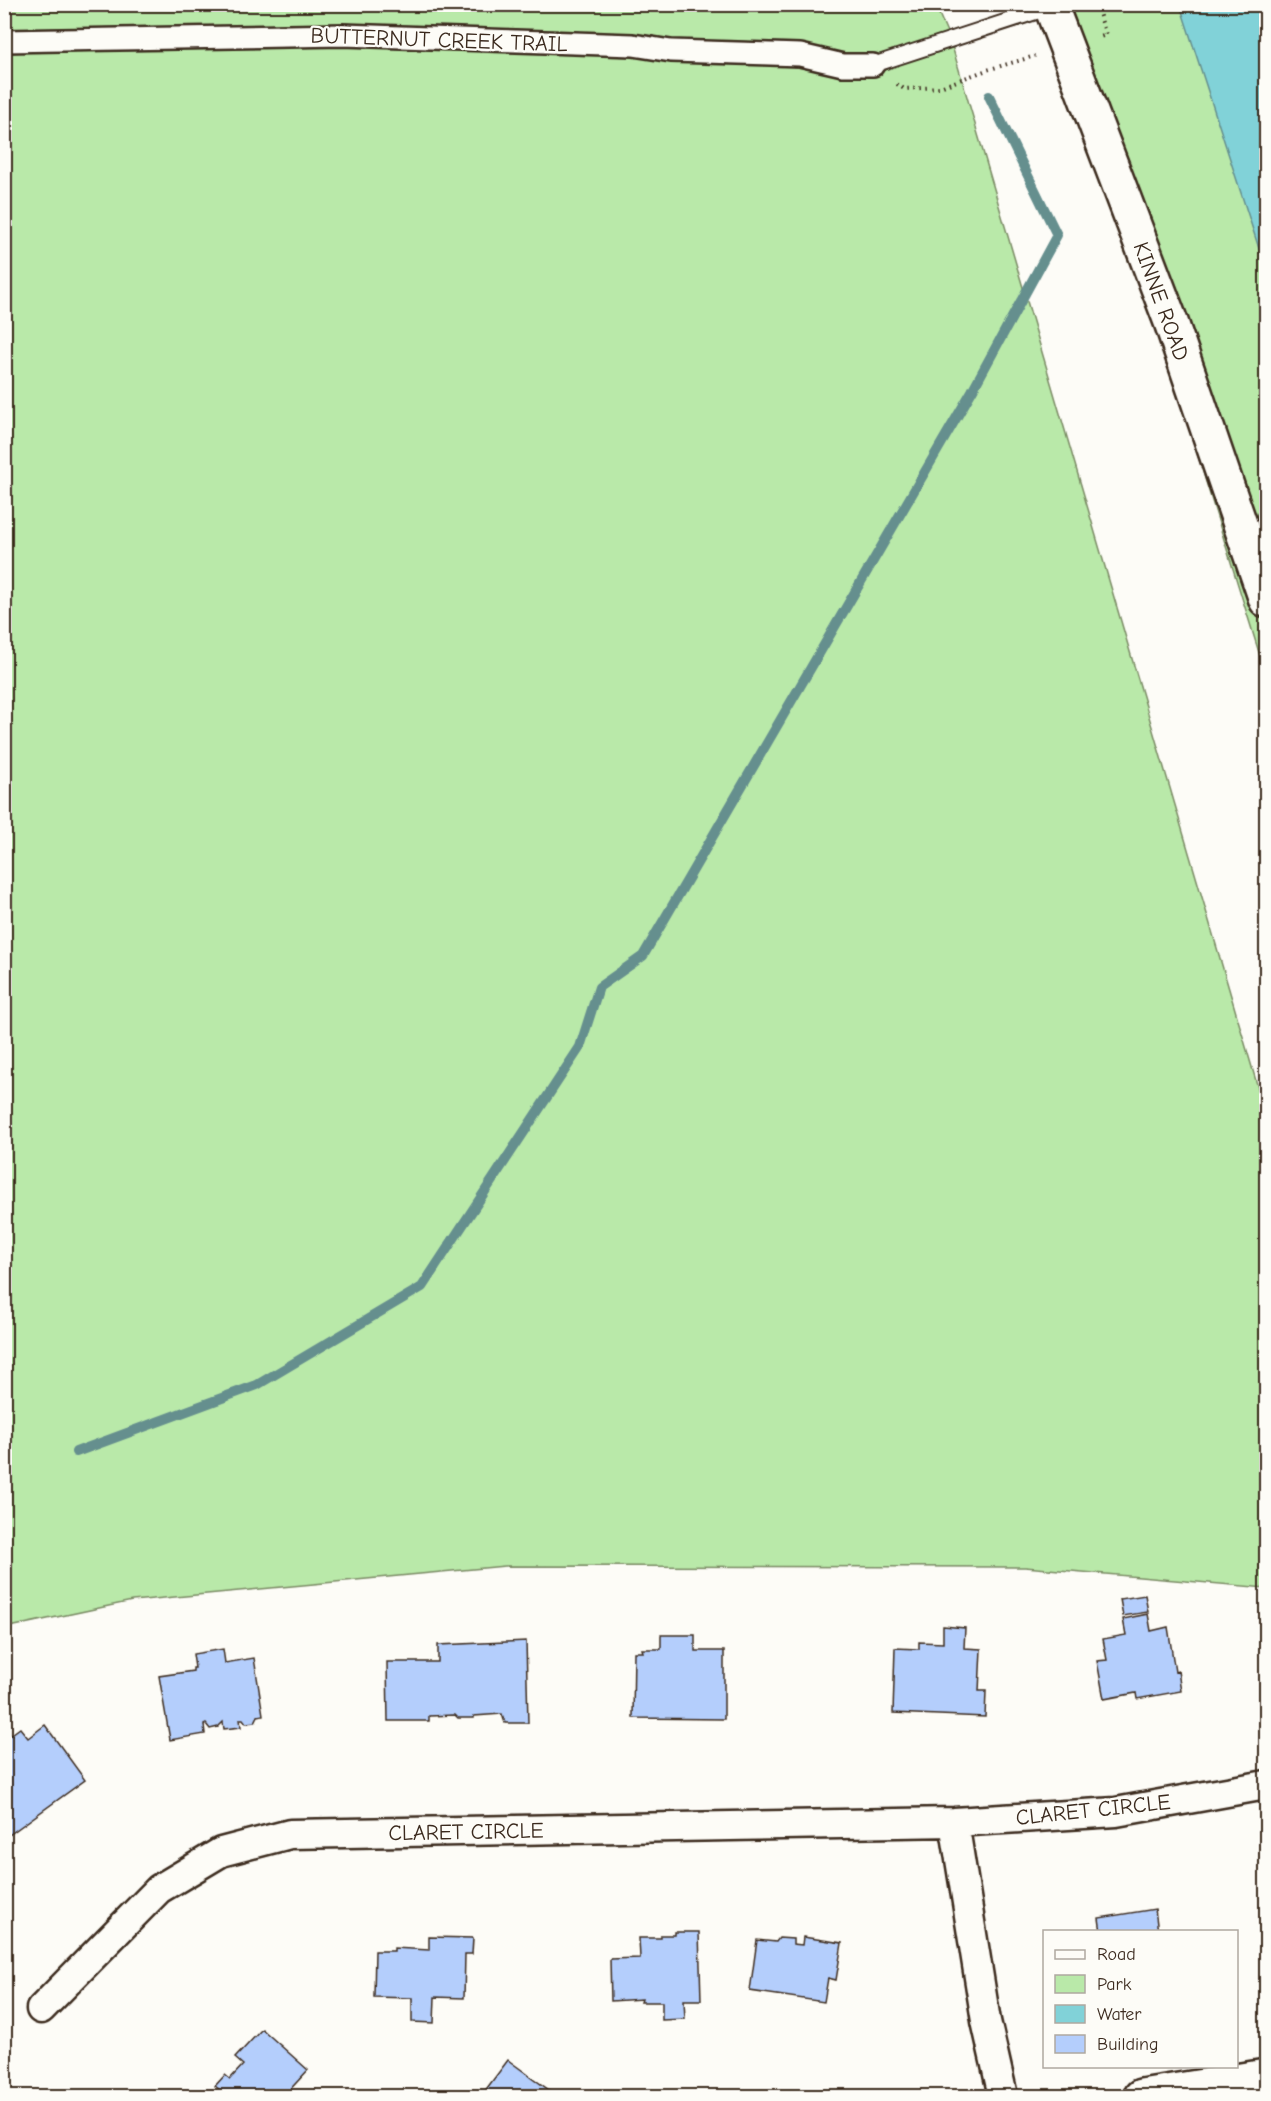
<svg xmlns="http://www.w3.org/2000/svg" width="1271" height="2101" viewBox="0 0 1271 2101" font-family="'Comic Neue',sans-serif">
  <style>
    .green { fill: #b9e9a9; stroke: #7a8a64; stroke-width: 1.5 }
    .water { fill: #81d2d8; stroke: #658f8e; stroke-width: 1.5 }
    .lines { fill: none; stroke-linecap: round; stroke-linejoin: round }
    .stream { stroke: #658f8e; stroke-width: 10 }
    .building { fill: #b4cefc; stroke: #3b2a1e; stroke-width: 1.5 }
    .service-casing { stroke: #3b2a1e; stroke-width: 18 }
    .pedestrian-casing { stroke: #3b2a1e; stroke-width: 26 }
    .minor-casing { stroke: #3b2a1e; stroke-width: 33 }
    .tertiary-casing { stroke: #3b2a1e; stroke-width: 38 }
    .path { stroke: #3b2a1e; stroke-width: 4; stroke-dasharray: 1.5 4.5; stroke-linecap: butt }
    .service { stroke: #fdfcf7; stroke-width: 14 }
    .pedestrian { stroke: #fdfcf7; stroke-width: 21 }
    .minor { stroke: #fdfcf7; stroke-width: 28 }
    .tertiary { stroke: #fdfcf7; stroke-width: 33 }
    .labels { text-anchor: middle; stroke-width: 4.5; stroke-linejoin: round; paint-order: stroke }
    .street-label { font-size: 22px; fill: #3b2a1e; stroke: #fdfcf7 }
  </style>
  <rect width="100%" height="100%" fill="#fdfcf7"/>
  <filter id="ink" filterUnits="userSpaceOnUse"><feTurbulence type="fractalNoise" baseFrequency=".0167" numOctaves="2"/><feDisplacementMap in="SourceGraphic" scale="12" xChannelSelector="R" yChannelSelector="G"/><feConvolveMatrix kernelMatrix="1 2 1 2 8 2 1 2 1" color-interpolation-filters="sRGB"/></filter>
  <g filter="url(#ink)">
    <!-- green -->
    <path class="green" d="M4,5H935L950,39L1266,1115V1588L1025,1567L505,1566L132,1601L5,1628Z
      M1058,5H1266V675Z"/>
    <!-- water -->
    <path class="water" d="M1180,5H1266V270Z"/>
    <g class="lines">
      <!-- stream -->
      <path class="stream" d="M951,4L952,6
        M76,1452L257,1385L422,1287L580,1047L599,987L643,956L972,391L1057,235L989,96"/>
    </g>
    <!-- building -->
    <path class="building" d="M1145,1595L1148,1612L1123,1616L1120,1599Z
      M1148,1614L1151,1631L1168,1627L1175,1672L1178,1671L1181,1691L1137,1699L1136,1693L1104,1699L1097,1661L1107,1660L1103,1639L1126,1635L1123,1619Z
      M943,1626L965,1628L964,1648L981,1649L979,1691H986L985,1717L893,1713L895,1648L919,1649V1642L943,1643Z
      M661,1635H695V1651H724V1719L633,1718L634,1652H643L642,1649H661Z
      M526,1641L528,1723H505L502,1714L474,1716V1718H458L455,1715L429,1716V1721H388L387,1662H438V1645Z
      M223,1649L225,1663L254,1658L263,1715L258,1716L255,1722L246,1723L243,1719H240L241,1727L224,1729L223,1722L218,1727L210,1729L206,1724L204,1725L205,1734L170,1740L159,1676L193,1671V1668H195L193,1654Z
      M45,1725L85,1780L9,1835L4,1828V1735L6,1733L9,1736L20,1728L28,1738Z
      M1155,1909L1158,1932H1101L1099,1918Z
      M675,1932H699L701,2000H684L685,2019L662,2020V2002H641L642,1999L611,2001L610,1959L640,1958L639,1938H661V1935H675Z
      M429,1937L473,1938L472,1954H465L464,1998L435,1997L434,2023L412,2022V1998L374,1997L375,1951H394V1948L429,1950Z
      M803,1937L842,1943L836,1980L828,1978L824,2002L750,1991L757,1940L776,1942L779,1938L793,1939V1944L802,1945Z
      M262,2029L308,2070L284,2096H214L220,2090L215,2086L225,2075L230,2079L243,2065L235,2058Z
      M508,2060L553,2093L551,2096H481Z
      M377,2095H403V2096H377Z"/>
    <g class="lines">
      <!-- service casing -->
      <g class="service-casing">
        <path id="service" d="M873,65L1051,7"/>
      </g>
      <!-- pedestrian casing -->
      <g class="pedestrian-casing">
        <path id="pedestrian" d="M4,41L343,35L633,45L671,51L800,55L843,65H873"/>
      </g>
      <!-- minor casing -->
      <g class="minor-casing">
        <path id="minor" d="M954,1822L986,2021L1003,2096
          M41,2009L159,1889L221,1852L290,1834L954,1822L1116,1812L1266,1785"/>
      </g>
      <!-- tertiary casing -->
      <g class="tertiary-casing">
        <path id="tertiary" d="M1050,4L1171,322L1266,600
          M1141,2096L1266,2076"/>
      </g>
      <!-- path -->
      <path class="path" d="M1096,4L1106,35L1100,37
        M897,84L904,89L940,87L987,70L1035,56"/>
      <!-- service -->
      <use href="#service" class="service"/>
      <!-- pedestrian -->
      <use href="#pedestrian" class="pedestrian"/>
      <!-- minor -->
      <use href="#minor" class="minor"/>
      <!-- tertiary -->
      <use href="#tertiary" class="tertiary"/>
    </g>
  </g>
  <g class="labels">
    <!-- street labels -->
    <g class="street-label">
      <text transform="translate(439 39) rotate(2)" y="8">BUTTERNUT CREEK TRAIL</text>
      <text transform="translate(1162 301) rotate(70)" y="8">KINNE ROAD</text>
      <text transform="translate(1093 1809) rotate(-6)" y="8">CLARET CIRCLE</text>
      <text transform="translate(466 1831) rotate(-1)" y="8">CLARET CIRCLE</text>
    </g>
  </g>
  <!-- margin -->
  <rect width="1271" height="2101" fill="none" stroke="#fdfcf7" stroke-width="24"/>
  <rect x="12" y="12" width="1247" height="2077" fill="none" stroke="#3b2a1e" stroke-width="2" filter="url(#ink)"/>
  <!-- legend -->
  <rect x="1043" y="1930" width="195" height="138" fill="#fdfcf7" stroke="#afa8a0" stroke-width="1.5"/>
  <rect x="1055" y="1950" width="30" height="9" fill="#fdfcf7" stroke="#afa8a0" stroke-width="1.5"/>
  <text x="1097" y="1960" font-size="18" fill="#3b2a1e">Road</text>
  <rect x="1055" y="1975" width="30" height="18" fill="#b9e9a9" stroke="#afa8a0" stroke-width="1.5"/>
  <text x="1097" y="1990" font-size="18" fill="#3b2a1e">Park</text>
  <rect x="1055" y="2005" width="30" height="18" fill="#81d2d8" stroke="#afa8a0" stroke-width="1.5"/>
  <text x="1097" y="2020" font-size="18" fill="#3b2a1e">Water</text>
  <rect x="1055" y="2035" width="30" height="18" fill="#b4cefc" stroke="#afa8a0" stroke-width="1.5"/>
  <text x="1097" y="2050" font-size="18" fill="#3b2a1e">Building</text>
</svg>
